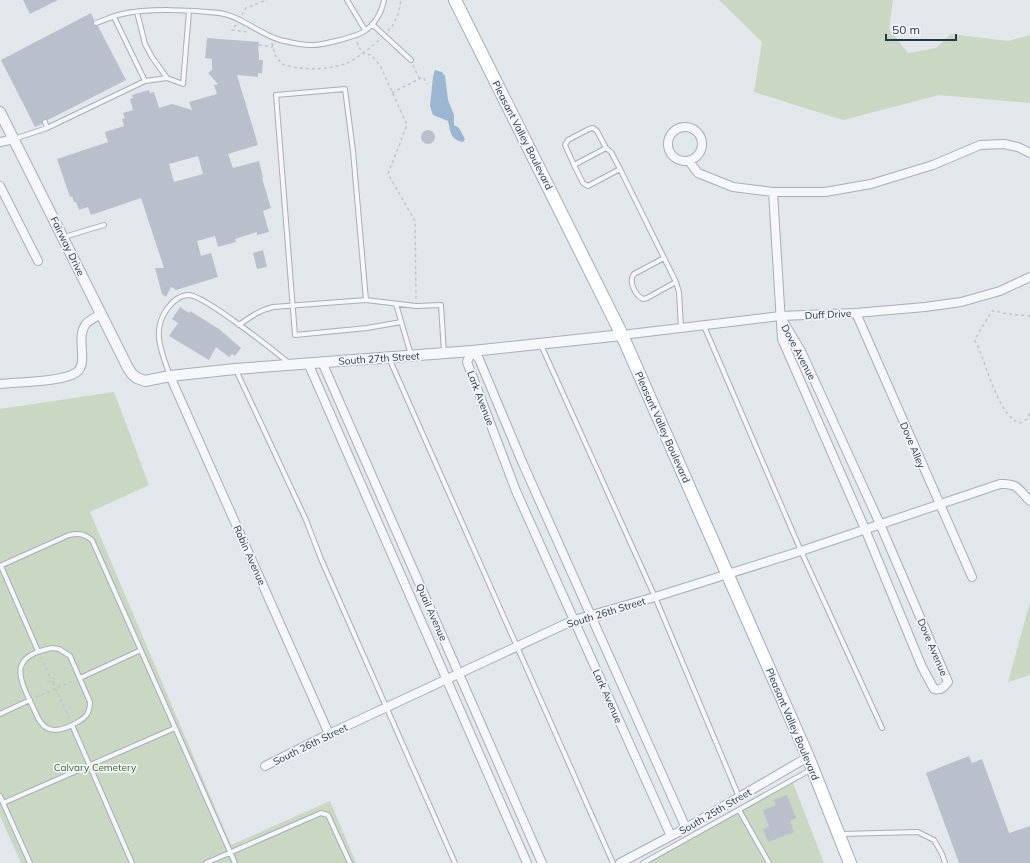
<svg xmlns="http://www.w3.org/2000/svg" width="1030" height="863" viewBox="0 0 1030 863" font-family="Mulish,sans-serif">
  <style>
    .green { fill: #c9d7c3 }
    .water { fill: #9ab6d0 }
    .building { fill: #b9c0cb; fill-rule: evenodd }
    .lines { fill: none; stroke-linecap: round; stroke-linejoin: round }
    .service-casing { stroke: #a6aeb7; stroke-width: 6 }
    .minor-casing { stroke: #a6aeb7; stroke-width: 10 }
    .tertiary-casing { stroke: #a6aeb7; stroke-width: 12 }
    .primary-casing { stroke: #a0abb9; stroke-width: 14 }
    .path { stroke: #c0c5cb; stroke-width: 1.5; stroke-dasharray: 3 3; stroke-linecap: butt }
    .service { stroke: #f6f7fa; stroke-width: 4 }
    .minor { stroke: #f6f7fa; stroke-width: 8 }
    .tertiary { stroke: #f6f7fa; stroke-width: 10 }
    .primary { stroke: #fff; stroke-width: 12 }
    .labels { text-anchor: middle; stroke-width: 3.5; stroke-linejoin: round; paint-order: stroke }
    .street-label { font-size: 10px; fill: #283547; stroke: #f3f6f9 }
    .park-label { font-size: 10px; fill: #3f6434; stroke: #f3f6f9 }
  </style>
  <rect width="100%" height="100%" fill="#e2e7ec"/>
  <!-- green -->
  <path class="green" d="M719,0H893L889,29L908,53L936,48L951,34L1008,41L1030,35V103L939,95L843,120L754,92L762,42Z
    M114,392L149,485L90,512L231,845L330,801L356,863H21L0,816V409Z
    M1030,602V675L1008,682Z
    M793,783L824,863H645Z"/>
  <!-- water -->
  <path class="water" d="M435,70L442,72L445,76L448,100L454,115V125L459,128L465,139L463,142C450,139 451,133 448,121L433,115L430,106L433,77Z"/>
  <!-- building -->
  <path class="building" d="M23,0H58L30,14Z
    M91,13L94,20L93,22V25L95,26H98L126,80L48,120L44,119L42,121V124L35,127L1,60Z
    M207,38L259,42L258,51L259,52V60H263L262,73H258V77L237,75L258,145L228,154L233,168L259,161L263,177L262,178L271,208L263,211L269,232L257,235V232L235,239L236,242L218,247L215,236L197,241L201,256L211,253L218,277L176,290L171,287L166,297L162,294L155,268H164L141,198L91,215L88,207L79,210L76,202H74L72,196L70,197L57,159L108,142L105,132L124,126L122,119L125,118L123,113L133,110L130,99L133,98L132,95L149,90L150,93L154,92L159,108L172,104L192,110L189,102L217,94L214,85L218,84L208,73L212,70V59L205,58ZM198,156L203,174L174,182L169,164Z
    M421 137a7 7 0 1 1 14 0a7 7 0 1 1-14 0Z
    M263,250L267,267L257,269L253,253Z
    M180,307L189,313L190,311L219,329L241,348L235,356L232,354L229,357L216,347L209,360L169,336L178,323L172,319Z
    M969,756L972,763L982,759L1009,833L1030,826V863H959L926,773Z
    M787,795L796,818L790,821L794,832L768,842L763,829L769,827L763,810L776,805L774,800Z"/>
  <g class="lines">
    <!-- service casing -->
    <g class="service-casing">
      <path id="service" d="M347,0L365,30
        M137,12L145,44L152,57L167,78L183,84L189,11
        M114,17L145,81L167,78
        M96,23C105,20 113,16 122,14C148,8 192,10 219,13C241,16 259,34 280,40C289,42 300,45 310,45C320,46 354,37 363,32C374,26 382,12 384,0
        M372,24L411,60
        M45,122L47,128
        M14,139L47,128L145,81
        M574,165L565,145L568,140L589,129L593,128L597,131L606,148
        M620,169L588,186L583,183L574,165L606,148L611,152L620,169L676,282L679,292L681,328
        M64,237L104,225
        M664,258L634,274C628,281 635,295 643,299L647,298L676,282
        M366,300L353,151L345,89L276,95L295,335L367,328L401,322
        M396,304L411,355
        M239,325C250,317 260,310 273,307L366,300L416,306L441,305L444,353
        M704,326L801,551L882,728
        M541,345L655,597L739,797
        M389,358L613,863
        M236,370L306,520L321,559L455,863
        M170,376C162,353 151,331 167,309C172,302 179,295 189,295C205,296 273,350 289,363
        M0,566L69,535C80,533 84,534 92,540L235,863
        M1,566L38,651
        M52,648L59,649L70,656L90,702C90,714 85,718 76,723C67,728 56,733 47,728C39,724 36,713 32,705C17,675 10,656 52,648Z
        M80,678L141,650
        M0,714L30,700
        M72,725L132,863
        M0,796L30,863
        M3,803L175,728
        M739,810L769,863
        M840,834L918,832L934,840L942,854L945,863
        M206,863L321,813L328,815L350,863
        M643,863L812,769"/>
    </g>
    <!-- minor casing -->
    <g class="minor-casing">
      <path id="minor" d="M668 144a17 17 0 1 1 34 0a17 17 0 1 1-34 0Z
        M0,142L14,139
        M689,161L698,173L733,187L773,192H825L871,184L933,165L980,145L1004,144L1018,147L1030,153
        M0,186L38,261
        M773,192L782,339L865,529L922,667L934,689C941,691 944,687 948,682L880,524L801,351L780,316
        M856,313L972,577
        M622,335L780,316L856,313L925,307L961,302L1000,291L1030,277
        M322,362L542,863
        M308,363L527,863
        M170,376L329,734
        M0,384C18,382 64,382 77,372C89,362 75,337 86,324C89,320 96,317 101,314
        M265,766L329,734L574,620L655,597L801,551L1000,484C1018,483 1018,489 1030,501
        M671,836L516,491L467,362L472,351L479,359L523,464L686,828
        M620,863L686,828L808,757"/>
    </g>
    <!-- tertiary casing -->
    <g class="tertiary-casing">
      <path id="tertiary" d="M0,112L128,368L132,374L137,378L145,381L170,376L235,369L472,351L622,335"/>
    </g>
    <!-- primary casing -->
    <g class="primary-casing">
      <path id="primary" d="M455,0L622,335L808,757L850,863"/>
    </g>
    <!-- path -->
    <path class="path" d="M242,15L246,8L267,0
      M236,25L232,30L247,32
      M388,31C397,21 399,12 401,0
      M357,42L362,53L371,55L380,65L407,125L388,174L415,221L416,300
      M272,43L275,55L282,64C301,71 329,70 347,63C356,59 373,46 380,39
      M259,45L273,47
      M413,65L419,78
      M392,93L423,77L427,84
      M1030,316L1008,314L995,311H992L978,334L975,341C979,347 980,353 983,359C988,374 1003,420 1020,423L1027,419L1030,413
      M41,657L50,677L55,679V681L51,684L48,681L50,677
      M53,683L70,720
      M36,697L75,680"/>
    <!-- service -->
    <use href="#service" class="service"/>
    <!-- minor -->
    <use href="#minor" class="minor"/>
    <!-- tertiary -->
    <use href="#tertiary" class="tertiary"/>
    <!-- primary -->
    <use href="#primary" class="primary"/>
  </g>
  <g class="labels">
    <!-- street labels -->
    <g class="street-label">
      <text transform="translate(523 135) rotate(63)" y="4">Pleasant Valley Boulevard</text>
      <text transform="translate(68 246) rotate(64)" y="4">Fairway Drive</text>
      <text transform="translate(828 314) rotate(-3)" y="4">Duff Drive</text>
      <text transform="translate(799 352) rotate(62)" y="4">Dove Avenue</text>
      <text transform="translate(379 358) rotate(-4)" y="4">South 27th Street</text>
      <text transform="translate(481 398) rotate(69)" y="4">Lark Avenue</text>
      <text transform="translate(663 427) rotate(66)" y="4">Pleasant Valley Boulevard</text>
      <text transform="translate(913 445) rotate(67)" y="4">Dove Alley</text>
      <text transform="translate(250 555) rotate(66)" y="4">Robin Avenue</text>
      <text transform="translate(432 612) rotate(66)" y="4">Quail Avenue</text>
      <text transform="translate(606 612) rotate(-17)" y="4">South 26th Street</text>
      <text transform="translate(933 647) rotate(67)" y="4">Dove Avenue</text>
      <text transform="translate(608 696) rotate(66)" y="4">Lark Avenue</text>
      <text transform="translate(793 724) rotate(67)" y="4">Pleasant Valley Boulevard</text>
      <text transform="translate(310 744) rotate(-26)" y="4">South 26th Street</text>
      <text transform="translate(715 811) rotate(-30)" y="4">South 25th Street</text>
    </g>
    <!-- park labels -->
    <g class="park-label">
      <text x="95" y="771">Calvary Cemetery</text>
    </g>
  </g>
  <!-- scale -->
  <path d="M886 34v6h70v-6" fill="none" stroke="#283547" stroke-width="2"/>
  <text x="892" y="34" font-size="12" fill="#283547" stroke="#f3f6f9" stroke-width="3" paint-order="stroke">50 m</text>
</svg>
